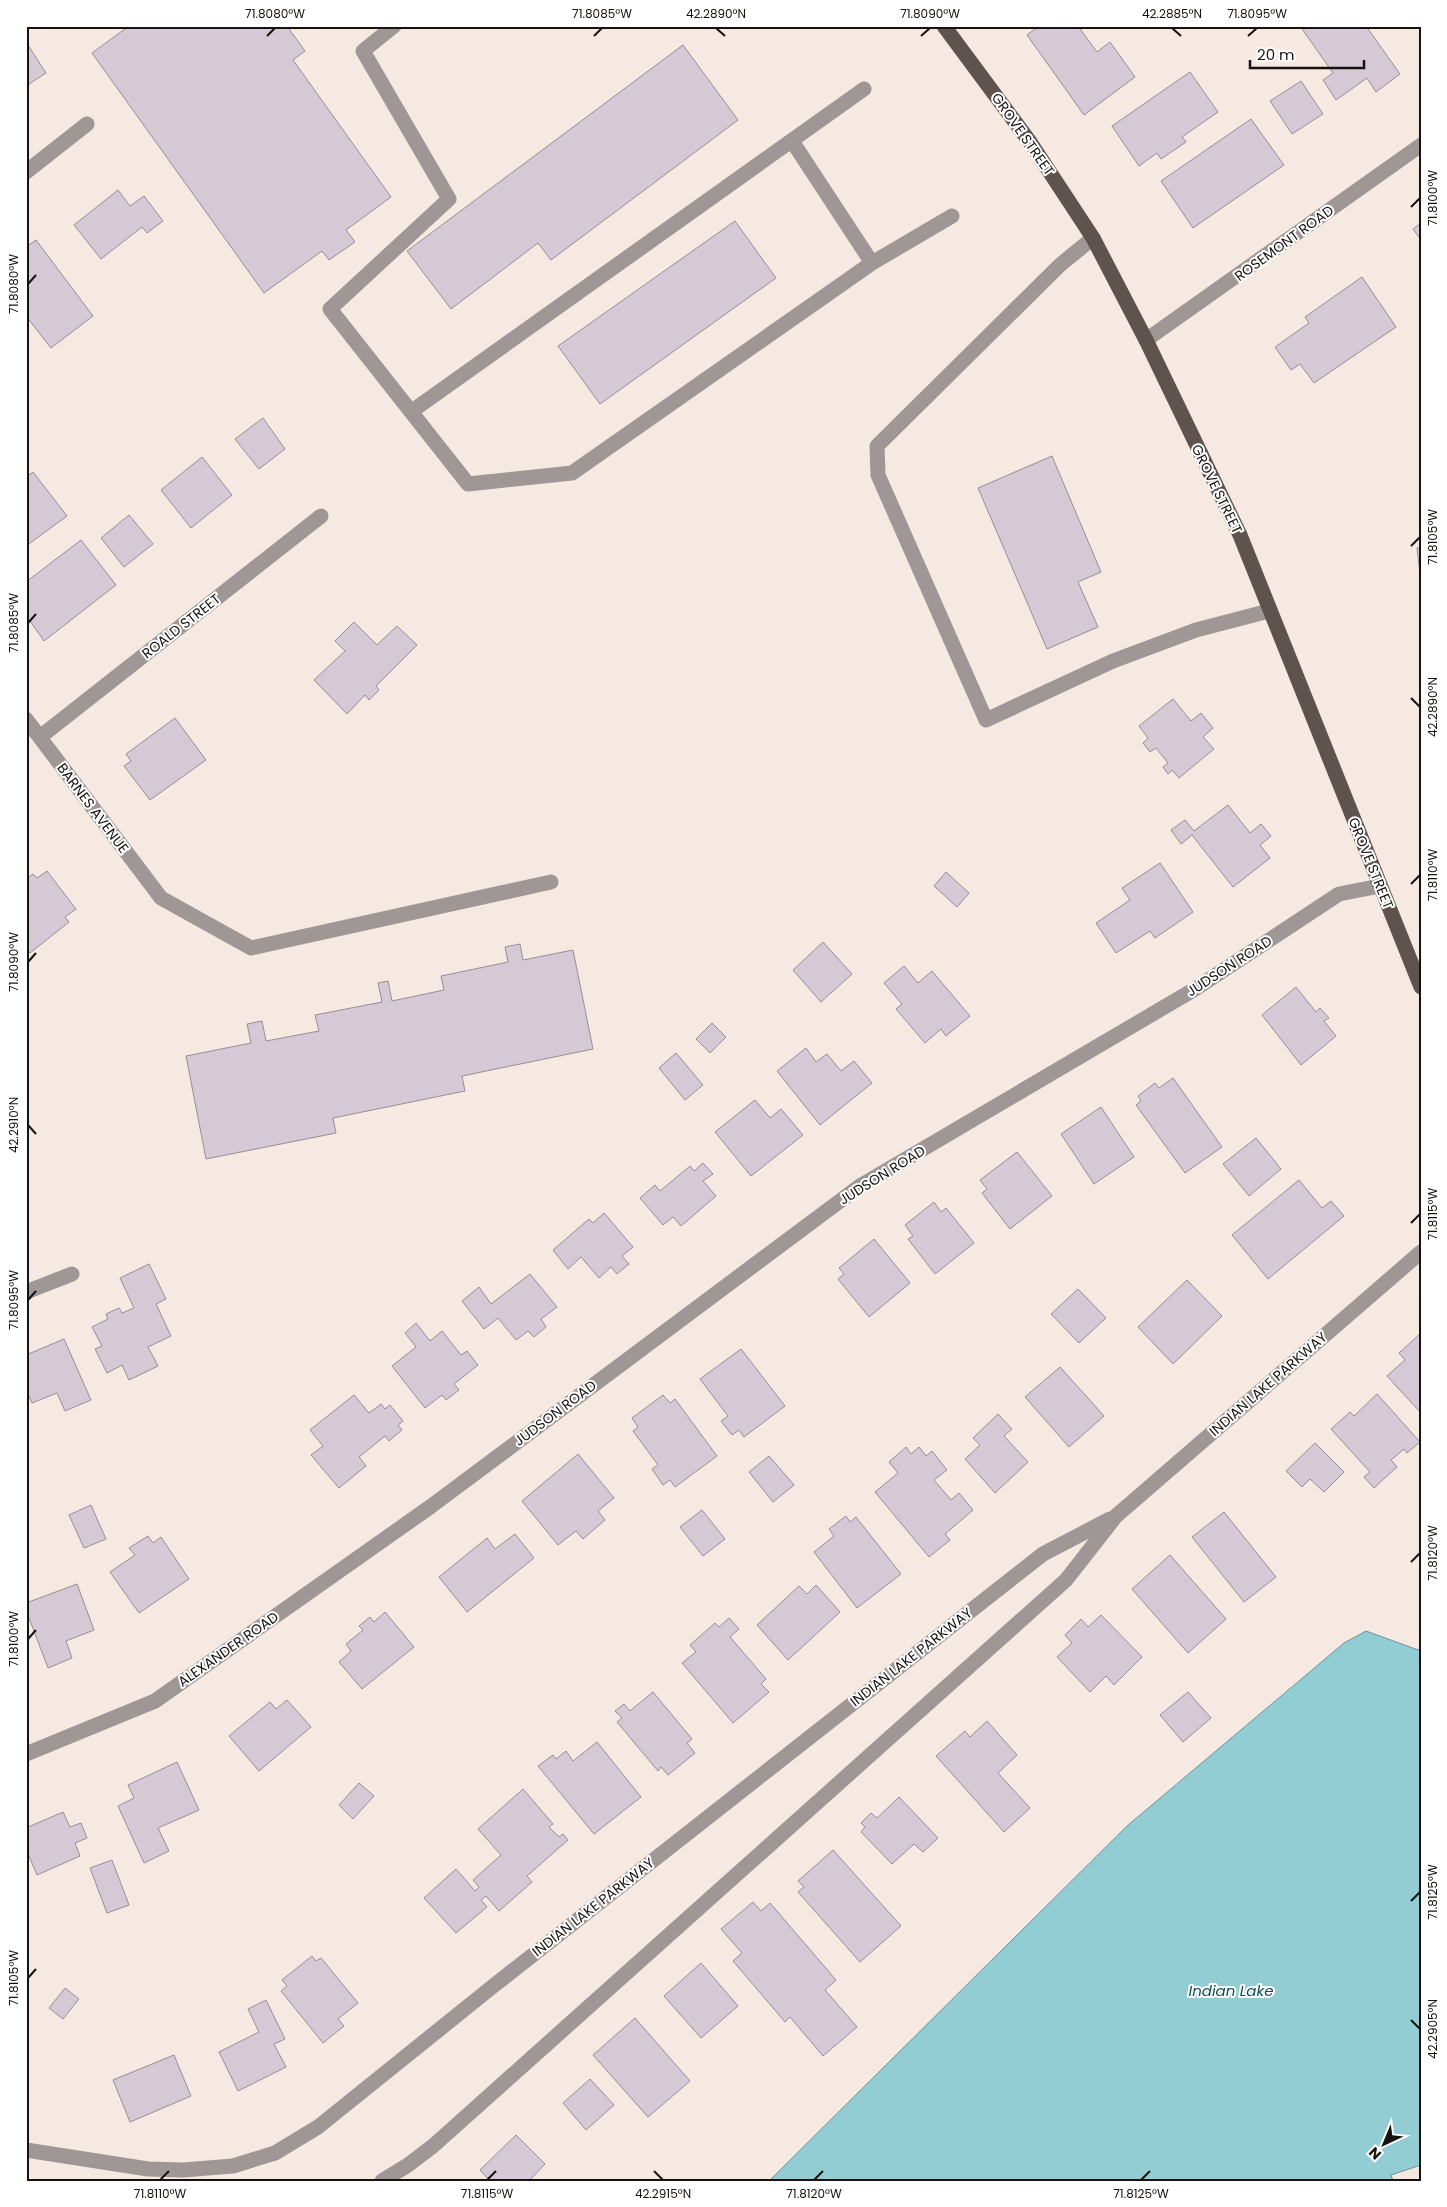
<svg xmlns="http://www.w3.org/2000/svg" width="1447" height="2207" viewBox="0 0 1447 2207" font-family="Poppins,sans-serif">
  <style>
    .water { fill: #92cdd4; stroke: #6d9599 }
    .building { fill: #d4c9d4; stroke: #978d97 }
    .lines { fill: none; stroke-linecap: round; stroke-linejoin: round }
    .minor { stroke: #9e9795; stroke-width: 15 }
    .major { stroke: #5e534f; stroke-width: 15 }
    .ticks { fill: none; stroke: #16120f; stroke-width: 2 }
    .labels { text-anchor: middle; stroke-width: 4; stroke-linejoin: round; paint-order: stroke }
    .street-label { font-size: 14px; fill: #16120f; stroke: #fff }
    .water-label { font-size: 15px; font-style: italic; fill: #164a50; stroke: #fff }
    .neatline { fill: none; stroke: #16120f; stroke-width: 2 }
    .ticks-label { font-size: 12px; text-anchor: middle; fill: #16120f }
  </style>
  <rect width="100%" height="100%" fill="#f6e9e1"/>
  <!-- water -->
  <path class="water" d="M1366,1631L1421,1651V2165L1391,2175L1393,2181H769L1127,1826L1344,1643Z"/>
  <!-- building -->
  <path class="building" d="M129,26H287L305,51L293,60L391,197L346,230L355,242L329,260L322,251L264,293L92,53Z
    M1039,26H1078L1097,52L1110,42L1135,77L1084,115L1027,35Z
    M1300,26H1366L1400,74L1376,92L1367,78L1336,100L1323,80L1333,73Z
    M26,42L46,73L26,86Z
    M683,45L738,120L551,260L538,243L451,309L407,251Z
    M1190,72L1218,112L1182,137L1186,142L1161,159L1157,153L1139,166L1112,126Z
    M1301,81L1323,114L1292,134L1270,101Z
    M1251,119L1284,165L1193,228L1161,181Z
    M118,190L130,206L144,196L163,221L147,233L142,227L101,259L74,225Z
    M735,221L776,278L600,404L558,346Z
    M1421,223V240L1413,229Z
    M36,240L93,316L51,348L26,316V247Z
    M1362,277L1396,327L1314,383L1300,364L1291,370L1275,347L1309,323L1305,317Z
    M263,418L285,449L259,469L235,439Z
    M1052,456L1101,572L1078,582L1098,627L1047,649L978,488Z
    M202,457L232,495L191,528L161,490Z
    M33,472L67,516L26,546V477Z
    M129,515L153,544L124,567L101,538Z
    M81,540L116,585L44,641L30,621L26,624V582Z
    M1421,547V574H1420L1417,548Z
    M354,622L377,645L397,626L417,645L376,686L379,690L369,700L365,695L347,714L314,680L345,651L335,641Z
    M1173,699L1191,721L1201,713L1213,728L1203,737L1214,749L1179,778L1172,770L1168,774L1163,767L1168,763L1156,748L1150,752L1143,743L1148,738L1139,726Z
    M175,718L206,760L150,800L124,766L131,761L126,754Z
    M1228,805L1250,833L1261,824L1271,836L1260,845L1270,858L1233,887L1192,835L1181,844L1171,830L1185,820L1194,831Z
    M1160,863L1193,912L1155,938L1150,931L1116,953L1096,923L1130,900L1122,888Z
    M47,871L76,909L65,917L69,922L30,953L26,948V879L33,874L37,878Z
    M946,872L969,893L957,907L934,886Z
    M823,942L852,974L821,1002L793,970Z
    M520,944L523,960L573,950L593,1049L462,1076L465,1091L333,1118L336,1133L206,1159L186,1056L251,1043L247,1024L262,1021L266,1041L319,1031L315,1015L382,1002L378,983L388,981L392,1001L444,990L441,976L508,962L505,947Z
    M904,966L918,983L932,971L970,1016L946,1036L941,1029L925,1043L896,1009L902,1004L884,983Z
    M1296,987L1316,1012L1320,1008L1329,1018L1324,1021L1336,1036L1301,1065L1262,1015Z
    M712,1023L726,1037L710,1053L696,1039Z
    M806,1048L816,1062L827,1054L841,1071L854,1061L872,1083L820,1125L777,1071Z
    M676,1053L703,1085L685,1100L659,1068Z
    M1173,1078L1222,1147L1185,1173L1136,1105L1141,1101L1138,1096L1155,1083L1159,1088Z
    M755,1100L770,1118L781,1109L803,1135L751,1176L715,1132Z
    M1101,1107L1134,1157L1094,1184L1061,1134Z
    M1256,1138L1281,1169L1249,1196L1223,1164Z
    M1017,1152L1052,1196L1010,1229L982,1193L987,1189L980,1180Z
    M703,1163L713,1174L703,1181L716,1196L681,1226L673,1217L663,1225L640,1198L655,1185L660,1191L690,1166L694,1171Z
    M1299,1180L1322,1208L1331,1201L1344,1216L1268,1279L1232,1235Z
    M934,1202L941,1212L946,1208L974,1243L935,1274L908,1239L913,1236L905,1225Z
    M604,1213L633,1247L622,1256L629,1264L617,1274L611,1267L599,1278L581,1257L568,1269L553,1250L589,1219L593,1223Z
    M874,1239L910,1283L869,1317L838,1279L844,1274L839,1268Z
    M149,1264L166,1299L156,1304L171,1336L148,1347L158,1366L129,1380L122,1365L107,1373L95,1349L102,1346L92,1327L108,1319L106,1314L119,1308L122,1313L134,1308L120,1278Z
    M530,1274L557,1307L541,1319L546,1327L534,1337L528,1331L516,1340L498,1318L484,1329L462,1301L479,1287L491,1304Z
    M1187,1280L1222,1316L1173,1364L1138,1327Z
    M1078,1289L1106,1318L1079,1343L1051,1314Z
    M416,1323L430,1341L442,1331L461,1355L467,1351L478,1365L454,1384L459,1390L446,1400L442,1395L425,1408L392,1366L416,1347L405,1333Z
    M1421,1333V1413L1387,1376L1405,1360L1399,1353Z
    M64,1339L91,1400L65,1411L57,1393L32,1403L26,1389V1355Z
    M741,1349L785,1406L744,1437L739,1430L732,1435L721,1421L728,1416L700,1379Z
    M1060,1367L1104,1416L1069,1447L1025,1397Z
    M1377,1394L1420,1442L1407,1453L1404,1449L1391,1460L1397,1467L1374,1488L1364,1477L1370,1472L1331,1429L1350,1412L1354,1416Z
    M354,1395L369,1413L381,1404L385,1409L390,1405L403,1421L398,1425L402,1430L389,1441L385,1436L359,1457L366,1466L339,1488L311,1455L323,1446L310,1430Z
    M663,1395L670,1403L675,1399L717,1456L675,1487L670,1480L663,1485L652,1469L658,1465L633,1431L638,1427L632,1418Z
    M998,1414L1012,1429L1004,1436L1028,1462L995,1493L965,1459L980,1445L973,1438Z
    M1315,1443L1344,1472L1324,1492L1310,1479L1302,1487L1286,1471Z
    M906,1447L911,1454L919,1447L926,1456L932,1451L947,1470L934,1480L951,1500L959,1493L973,1510L945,1534L950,1540L929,1557L875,1492L898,1473L889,1462Z
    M578,1454L614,1498L598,1511L605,1520L583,1539L576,1531L558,1545L522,1501Z
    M769,1456L794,1485L773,1502L749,1472Z
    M91,1505L106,1539L84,1548L69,1515Z
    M702,1510L725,1539L703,1556L680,1527Z
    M1224,1512L1276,1577L1244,1602L1192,1537Z
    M846,1516L850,1522L856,1517L901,1574L857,1608L814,1552L834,1536L829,1529Z
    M515,1534L534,1558L467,1612L439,1577L487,1538L495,1549Z
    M148,1536L153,1543L161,1537L189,1579L139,1613L110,1572L135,1555L129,1548Z
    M1170,1555L1226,1619L1188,1653L1132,1589Z
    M77,1584L94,1630L66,1641L72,1658L48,1668L26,1610V1603Z
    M816,1585L840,1612L788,1660L757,1625L799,1586L807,1594Z
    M385,1612L414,1647L362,1689L339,1662L351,1651L346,1644L363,1630L359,1626L370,1617L374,1622Z
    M1101,1615L1142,1657L1114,1685L1106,1676L1090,1692L1057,1657L1072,1643L1065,1635L1081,1619L1088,1627Z
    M729,1618L739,1629L730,1637L766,1679L761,1684L769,1692L733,1723L682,1663L696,1652L690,1645L715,1623L719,1627Z
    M653,1692L692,1739L687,1743L695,1753L668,1775L661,1767L658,1771L617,1722L622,1718L615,1711L624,1704L630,1711Z
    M1188,1692L1211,1718L1183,1742L1160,1715Z
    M287,1700L311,1727L259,1771L229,1736L270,1702L276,1709Z
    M987,1721L1017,1755L998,1773L1030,1808L1004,1832L936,1756L965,1731L970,1737Z
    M597,1742L641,1797L594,1834L538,1766L553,1755L556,1759L566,1751L573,1761Z
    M177,1762L199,1810L158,1828L169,1851L144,1863L118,1806L134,1798L128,1785Z
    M359,1783L374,1796L353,1819L339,1805Z
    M523,1789L553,1824L549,1827L559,1837L563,1834L568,1840L527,1876L532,1882L499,1911L486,1896L481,1900L487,1907L456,1933L424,1898L456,1869L475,1891L479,1887L473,1880L501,1855L478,1829Z
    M899,1797L938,1838L923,1852L914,1844L892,1864L861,1832L865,1827L861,1823L871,1813L877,1818Z
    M63,1812L70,1827L81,1823L87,1838L75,1843L80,1856L37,1875L26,1849V1828Z
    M833,1850L901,1926L860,1962L798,1892L804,1887L798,1881Z
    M112,1860L129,1905L107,1913L90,1868Z
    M753,1902L761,1911L770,1903L836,1980L825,1990L857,2027L823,2056L790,2017L785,2022L733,1961L742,1953L721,1929Z
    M312,1956L316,1961L321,1958L358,2003L338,2019L344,2026L323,2043L281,1991L287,1986L282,1980Z
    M701,1963L738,2006L701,2038L664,1996Z
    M65,1988L79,1999L63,2019L49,2008Z
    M266,2000L285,2039L274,2044L286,2067L238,2091L219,2052L259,2032L248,2009Z
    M635,2018L690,2081L648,2117L593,2055Z
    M174,2055L191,2096L130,2122L113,2080Z
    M590,2079L614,2105L586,2130L563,2103Z
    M516,2135L545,2164L529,2181H490L480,2170Z"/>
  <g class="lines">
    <!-- minor -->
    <path class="minor" d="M394,26L363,51L449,199L330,309L468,484L572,473L872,263L952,216
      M792,141L872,263
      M26,172L87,124
      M1093,238L1060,265L877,446L878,475L986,720L1113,661L1196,630L1269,611
      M1146,340L1421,145
      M412,411L864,89
      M26,719L161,898L251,948L551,882
      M40,737L321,516
      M26,1292L72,1274
      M26,1754L155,1701L430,1507L860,1186L1195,989L1339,894L1380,886
      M26,2150L148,2169L183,2170L233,2166L275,2153L318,2127L492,1987L1043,1554L1110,1519
      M382,2181L408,2165L433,2146L1066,1580L1116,1516L1421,1252"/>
    <!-- major -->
    <path class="major" d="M944,26L1030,142L1093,238L1146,340L1240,535L1421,987"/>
  </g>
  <!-- ticks -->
  <path class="ticks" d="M716,28L725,36M1172,28L1181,36M267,36L275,28M594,36L602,28M921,36L930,28M1248,36L1257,28M1411,207L1420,198M28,284L36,275M1411,546L1420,537M28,623L36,614M1411,698L1420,707M1411,884L1420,875M28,962L36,953M28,1125L36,1134M1411,1223L1420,1214M28,1300L36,1291M1411,1562L1420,1553M28,1639L36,1630M1411,1901L1420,1892M28,1978L36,1969M1411,2020L1420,2029M654,2171L663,2180M160,2180L169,2171M487,2180L496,2171M814,2180L823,2171M1141,2180L1150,2171"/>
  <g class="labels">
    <!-- street labels -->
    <g class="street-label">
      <text transform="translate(1023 134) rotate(55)" y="5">GROVE STREET</text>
      <text transform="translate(1284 243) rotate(-36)" y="5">ROSEMONT ROAD</text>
      <text transform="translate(1217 489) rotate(64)" y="5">GROVE STREET</text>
      <text transform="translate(181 626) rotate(-38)" y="5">ROALD STREET</text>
      <text transform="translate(93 808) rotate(53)" y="5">BARNES AVENUE</text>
      <text transform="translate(1371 863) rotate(68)" y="5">GROVE STREET</text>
      <text transform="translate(1229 966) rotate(-33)" y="5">JUDSON ROAD</text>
      <text transform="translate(882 1175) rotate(-32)" y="5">JUDSON ROAD</text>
      <text transform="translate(1268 1384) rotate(-41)" y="5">INDIAN LAKE PARKWAY</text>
      <text transform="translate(555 1413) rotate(-37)" y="5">JUDSON ROAD</text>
      <text transform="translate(228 1649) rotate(-35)" y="5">ALEXANDER ROAD</text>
      <text transform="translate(911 1657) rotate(-38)" y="5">INDIAN LAKE PARKWAY</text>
      <text transform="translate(593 1907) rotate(-38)" y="5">INDIAN LAKE PARKWAY</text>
    </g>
    <!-- water labels -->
    <g class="water-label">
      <text x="1231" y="1996">Indian Lake</text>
    </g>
  </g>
  <!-- border -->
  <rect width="1447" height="2207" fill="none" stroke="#ffffff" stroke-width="55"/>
  <!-- north arrow -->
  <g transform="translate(1384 2144) rotate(224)" stroke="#ffffff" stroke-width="4" paint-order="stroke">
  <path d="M0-4L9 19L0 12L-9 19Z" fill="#16120f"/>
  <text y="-8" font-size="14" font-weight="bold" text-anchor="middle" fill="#16120f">N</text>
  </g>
  <!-- scale -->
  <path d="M1250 60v8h114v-8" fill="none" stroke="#16120f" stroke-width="2.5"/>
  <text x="1257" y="60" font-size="15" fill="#16120f" stroke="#ffffff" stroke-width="4" paint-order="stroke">20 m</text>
  <rect x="28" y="28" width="1392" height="2152" class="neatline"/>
  <g class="ticks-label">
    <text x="275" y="18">71.8080°W</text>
    <text x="602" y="18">71.8085°W</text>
    <text x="716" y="18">42.2890°N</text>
    <text x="930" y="18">71.8090°W</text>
    <text x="1172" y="18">42.2885°N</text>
    <text x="1257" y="18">71.8095°W</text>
    <text transform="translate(1433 198) rotate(-90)" y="4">71.8100°W</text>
    <text transform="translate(14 284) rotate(-90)" y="4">71.8080°W</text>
    <text transform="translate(1433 537) rotate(-90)" y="4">71.8105°W</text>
    <text transform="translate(14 623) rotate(-90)" y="4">71.8085°W</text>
    <text transform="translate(1433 707) rotate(-90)" y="4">42.2890°N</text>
    <text transform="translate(1433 875) rotate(-90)" y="4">71.8110°W</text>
    <text transform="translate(14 962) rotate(-90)" y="4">71.8090°W</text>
    <text transform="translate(14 1125) rotate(-90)" y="4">42.2910°N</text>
    <text transform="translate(1433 1214) rotate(-90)" y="4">71.8115°W</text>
    <text transform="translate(14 1300) rotate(-90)" y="4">71.8095°W</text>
    <text transform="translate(1433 1553) rotate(-90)" y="4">71.8120°W</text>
    <text transform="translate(14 1639) rotate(-90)" y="4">71.8100°W</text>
    <text transform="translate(1433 1892) rotate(-90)" y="4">71.8125°W</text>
    <text transform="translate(14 1978) rotate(-90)" y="4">71.8105°W</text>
    <text transform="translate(1433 2029) rotate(-90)" y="4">42.2905°N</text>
    <text x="160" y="2198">71.8110°W</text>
    <text x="487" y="2198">71.8115°W</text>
    <text x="663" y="2198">42.2915°N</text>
    <text x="814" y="2198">71.8120°W</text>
    <text x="1141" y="2198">71.8125°W</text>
  </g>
</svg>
